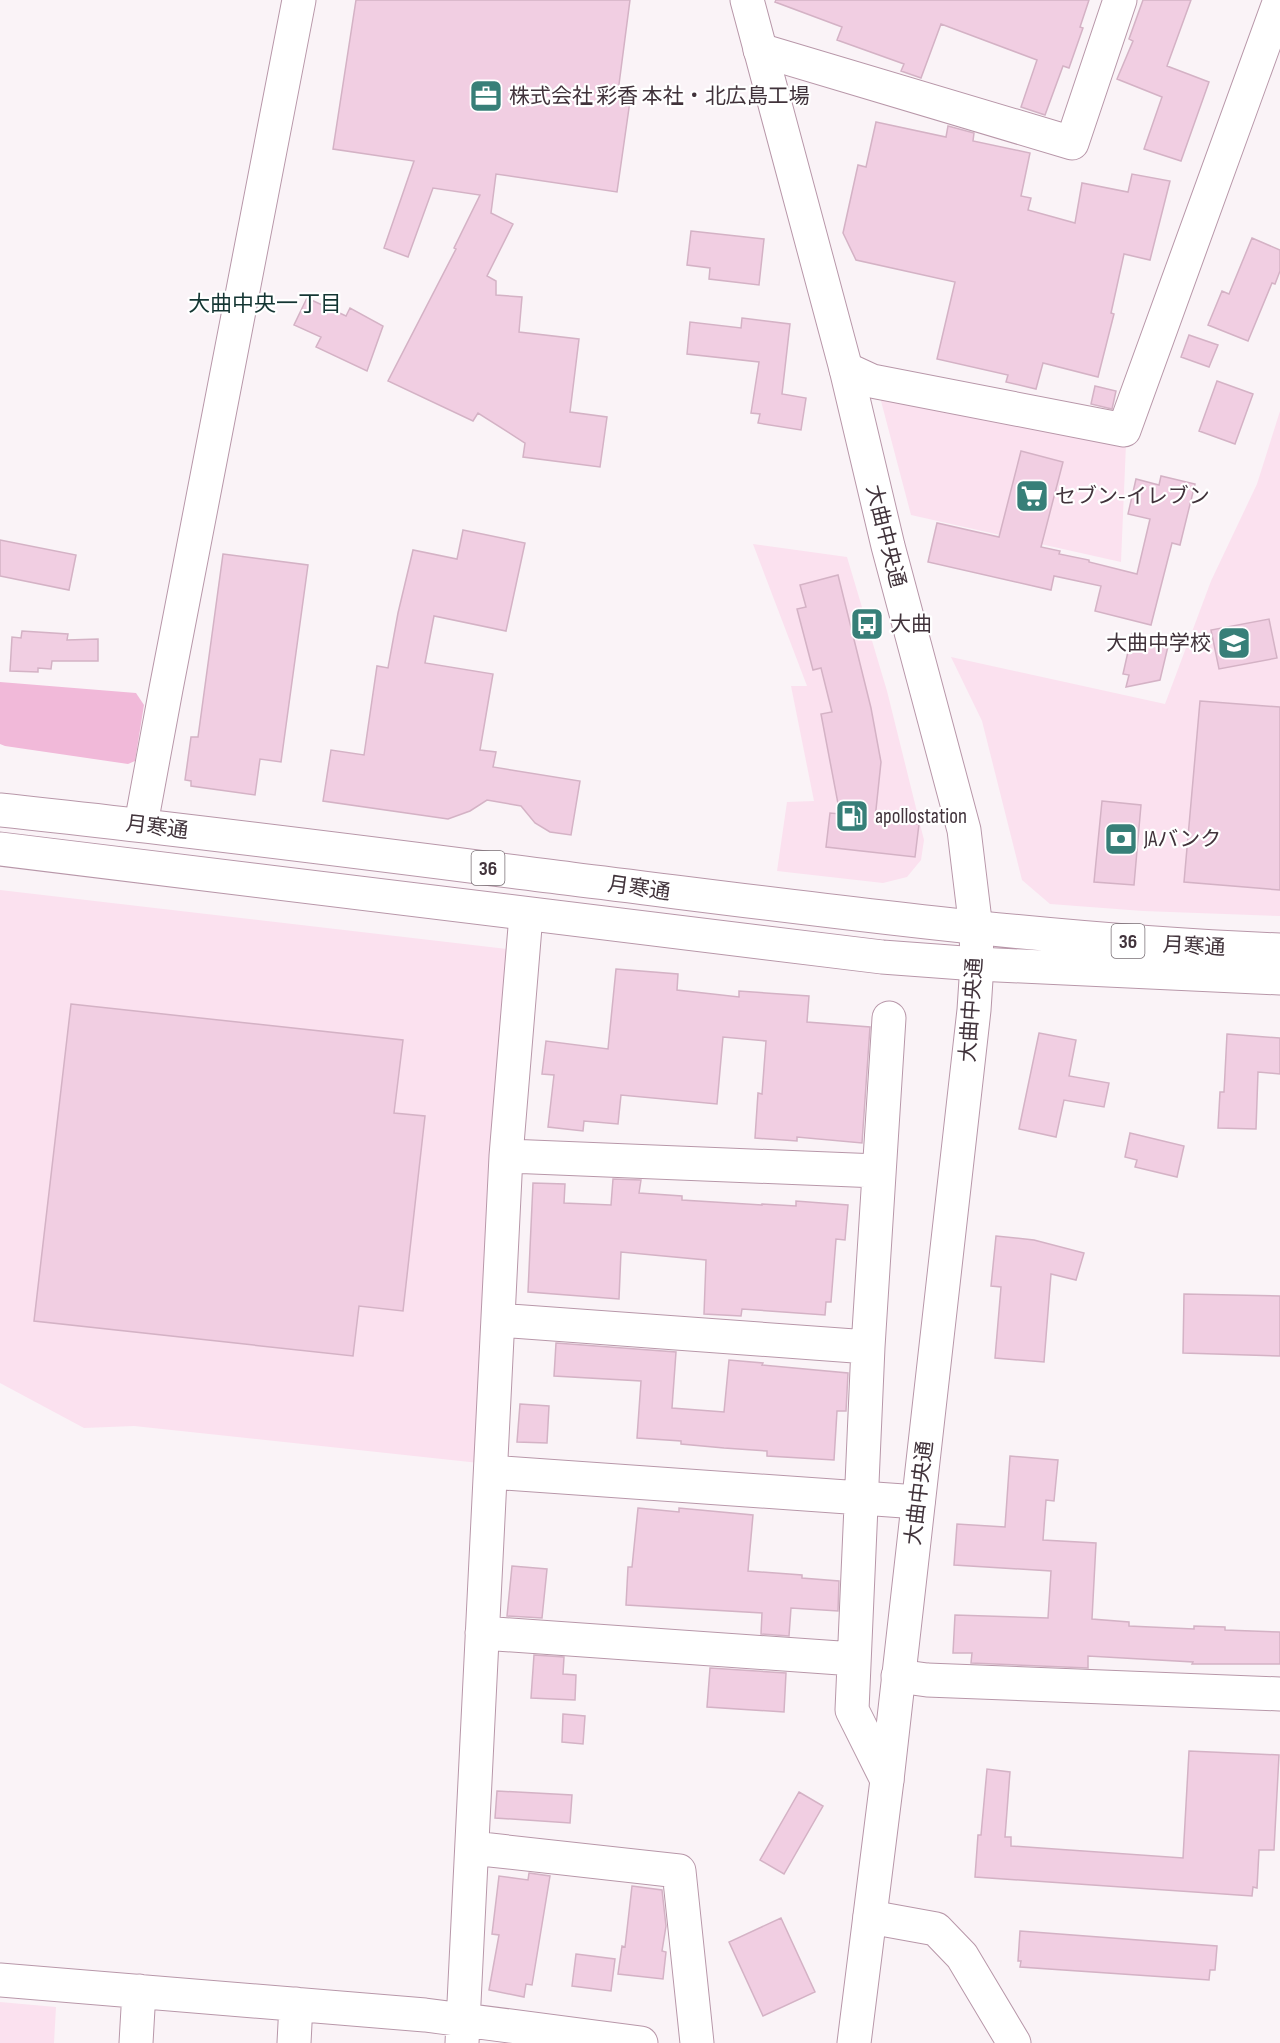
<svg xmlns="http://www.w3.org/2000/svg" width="1280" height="2043" viewBox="0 0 1280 2043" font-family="'Sofia Sans Condensed','Noto Sans JP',sans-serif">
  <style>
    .built { fill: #fbe1ef }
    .green { fill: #f1b9d9 }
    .building { fill: #f1cee2; stroke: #d4b2c5; stroke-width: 1.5 }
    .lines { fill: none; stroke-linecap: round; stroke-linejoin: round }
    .minor-casing { stroke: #b897a9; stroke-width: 35 }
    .major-casing { stroke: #b897a9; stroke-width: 35 }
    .highway-casing { stroke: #b897a9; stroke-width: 35 }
    .minor { stroke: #fff; stroke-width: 33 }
    .major { stroke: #fff; stroke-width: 33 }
    .highway { stroke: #fff; stroke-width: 33 }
    .labels { text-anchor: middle; stroke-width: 4.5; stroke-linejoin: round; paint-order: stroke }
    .shield { fill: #fff; stroke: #7a7076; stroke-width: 1.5 }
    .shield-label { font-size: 20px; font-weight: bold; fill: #41333b }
    .poi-label { font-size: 21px; fill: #41333b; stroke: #fff; text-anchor: start }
    .street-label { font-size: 21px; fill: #41333b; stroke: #fff }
    .neighbourhood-label { font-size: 22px; fill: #143633; stroke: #fff }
  </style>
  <rect width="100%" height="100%" fill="#faf3f7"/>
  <!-- built -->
  <path class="built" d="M882,398L1126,444L1121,562L911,515L881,401Z
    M1280,411V916L1143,911L1050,904L1022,880L982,721L951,657L1165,704L1211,581L1257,484Z
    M753,544L847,557L887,691L924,840L921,860L907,877L883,883L777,871L787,802L814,801L791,686H807Z
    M0,890L507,949L479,1463L134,1426L84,1428L0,1383Z
    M0,2002L56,2007L54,2043H0Z"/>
  <!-- green -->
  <path class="green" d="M0,682L136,693L144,705L135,761L128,764L5,746L0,744Z"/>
  <!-- building -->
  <path class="building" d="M356,0H630L618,92L631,94L617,192L496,174L491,213L513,224L487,276L496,281V295L522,297L519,332L579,339L570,412L607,417L600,467L523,457L525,443L478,413L473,421L388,381L456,249L454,248L480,195L433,188L408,257L384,248L414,161L333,149Z
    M776,0H1089L1080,27L1083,28L1069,68L1063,66L1045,115L1021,107L1037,60L941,24L921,78L901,71L904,64L837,40L842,27L775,2Z
    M1143,0H1191L1167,66L1209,82L1181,161L1144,149L1162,97L1117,79L1133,41L1129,39Z
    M876,122L946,137L948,126L974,133L973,141L1030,153L1021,196L1031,198L1028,210L1075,223L1082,183L1128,192L1132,174L1170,181L1150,260L1124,254L1111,313L1114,314L1098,377L1043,363L1036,389L1006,382L1008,375L937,359L955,282L856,260L843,233L858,165L866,167Z
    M691,231L764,239L759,285L709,279L710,268L687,265Z
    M1252,238L1280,250V271L1275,284L1272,283L1248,341L1208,325L1222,291L1229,294Z
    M307,298L346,316L350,308L383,326L367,371L316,347L321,337L294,325Z
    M742,318L790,324L782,394L806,398L801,430L758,423L760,414L751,413L759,362L687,354L690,322L741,328Z
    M1189,335L1218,345L1209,367L1181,357Z
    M1217,381L1253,394L1235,444L1199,431Z
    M1095,386L1116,391L1112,409L1091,404Z
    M1021,451L1063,462L1041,547L1060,551L1059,554L1089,560V562L1137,574L1150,519L1128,514L1136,479L1159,485L1161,476L1195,484L1180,545L1172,543L1151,625L1095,611L1101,586L1054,576L1051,590L928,562L937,523L999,537Z
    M463,530L525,543L506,631L434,616L425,663L493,674L480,750L496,752L493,767L580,781L571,835L550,832L535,823L521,806L487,800L470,811L448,819L323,801L331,750L364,755L377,666L388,668L398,613L413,550L457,559Z
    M0,540L76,555L69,590L0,576Z
    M223,554L308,565L281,762L260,759L255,795L191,786V781L185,780L191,737H198Z
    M838,575L871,708L881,762L875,819L919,824L915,857L826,847L830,813L840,814L821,714L832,712L821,668L813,670L797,609L806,607L800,585Z
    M1269,619L1277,658L1219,669L1211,630Z
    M22,631L68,634L67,640L98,639V661H52L51,669L38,668V672L10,671L12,637L21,638Z
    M1132,634L1169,642L1160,680L1126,687L1129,675L1123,674Z
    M1200,701L1280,707V890L1184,882Z
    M1102,801L1141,805L1134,885L1094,882Z
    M616,969L678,974L677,990L739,997V991L809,996L807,1022L870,1027L862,1143L797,1137V1141L755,1138L758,1093L762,1094L766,1041L723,1037L717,1104L621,1095L618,1124L584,1121L583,1131L548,1127L554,1075L542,1074L546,1041L608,1049Z
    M71,1004L403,1040L394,1113L425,1116L403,1311L359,1306L353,1356L34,1321Z
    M1039,1033L1076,1040L1069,1076L1109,1083L1104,1107L1064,1100L1056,1137L1019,1129Z
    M1227,1034L1280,1038V1074L1258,1072L1256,1129L1218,1128L1220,1092H1224Z
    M1130,1133L1184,1146L1177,1177L1135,1167L1137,1160L1125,1157Z
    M613,1179L641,1180L639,1193L682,1196V1200L762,1205V1204L796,1206V1201L848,1205L845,1240L836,1239L831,1302H826L825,1315L742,1309L741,1316L704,1314L706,1260L621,1252L619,1299L528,1292L533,1183L565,1184L564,1203L611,1205Z
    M996,1236L1034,1240L1084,1253L1076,1280L1051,1274L1044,1362L995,1358L1001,1287L991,1286Z
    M1184,1294L1280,1296V1356L1183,1353Z
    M556,1343L676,1352L672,1408L724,1412L729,1360L763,1363L762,1365L848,1373L846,1411H837L834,1460L767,1456V1451L724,1448L681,1444V1441L637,1438L641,1381L554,1376Z
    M520,1404L549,1406L547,1443L517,1442Z
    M1010,1456L1058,1460L1054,1501L1046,1500L1043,1540L1096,1543L1092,1619L1129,1622V1626L1194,1629V1626L1225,1627V1630L1280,1632V1664H1192L1193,1662L1088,1656V1668L971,1663L972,1653H953L955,1615L1048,1618L1051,1571L954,1565L957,1524L1005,1527Z
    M638,1508L679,1512V1508L753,1515L748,1571L802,1575V1578L839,1581L838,1611L791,1608L789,1636L761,1634L762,1613L626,1605L628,1567H632Z
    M512,1566L547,1569L542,1618L507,1616Z
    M534,1655L564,1657L563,1674L576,1675L575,1700L531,1698Z
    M710,1668L786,1673L784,1712L707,1707Z
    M563,1714L585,1716L583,1744L562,1742Z
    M1189,1751L1279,1755L1274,1850H1259L1257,1888L1253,1887L1252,1896L975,1877L978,1835H981L987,1769L1010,1772L1005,1837H1011V1846L1183,1858Z
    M497,1791L572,1795L570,1823L495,1818Z
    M799,1792L823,1806L784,1874L760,1860Z
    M529,1873L550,1876L532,1985L526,1984L524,1997L489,1990L499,1935L492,1934L499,1876L528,1880Z
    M632,1886L662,1890L666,1926L662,1951L666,1952L663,1979L618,1974L622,1946L625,1947Z
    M781,1918L815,1992L763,2016L729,1942Z
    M1020,1931L1217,1946L1215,1970H1210L1209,1980L1020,1967L1021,1961H1018Z
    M576,1954L615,1959L611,1991L572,1986Z"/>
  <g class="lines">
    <!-- minor casing -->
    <g class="minor-casing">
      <path id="minor" d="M760,50L1072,143L1120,0
        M846,369L872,381L1124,430L1280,0
        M141,824L166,689L299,0
        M506,1156L878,1171
        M498,1320L868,1347
        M491,1472L918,1502
        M482,1633L854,1659
        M898,1676L927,1680L1280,1694
        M887,1780L852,1710L868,1347L889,1018
        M472,1848L679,1871L697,2043
        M870,1917L936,1929L962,1956L1014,2043
        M0,1980L425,2015L641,2043
        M136,2043L139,1991
        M294,2043L296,2004
        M462,2043L506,1156L526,915"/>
    </g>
    <!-- major casing -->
    <g class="major-casing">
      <path id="major" d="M747,0L846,369L888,546L964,830L976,929L977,964L974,1010L887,1780L854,2043"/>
    </g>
    <!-- highway casing -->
    <g class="highway-casing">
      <path id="highway" d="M0,810C191,830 381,855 572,879C808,908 1042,941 1280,950
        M0,849L882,957L977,964L1280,978"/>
    </g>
    <!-- minor -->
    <use href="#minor" class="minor"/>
    <!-- major -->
    <use href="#major" class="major"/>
    <!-- highway -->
    <use href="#highway" class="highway"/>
  </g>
  <!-- icons -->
  <defs>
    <g id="office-square" transform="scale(1.725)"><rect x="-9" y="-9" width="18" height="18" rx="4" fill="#377f78" stroke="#fff"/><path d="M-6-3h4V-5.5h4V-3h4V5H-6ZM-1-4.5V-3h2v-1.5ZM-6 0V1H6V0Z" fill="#fff"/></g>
    <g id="supermarket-square" transform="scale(1.725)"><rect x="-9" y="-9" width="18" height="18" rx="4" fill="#377f78" stroke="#fff"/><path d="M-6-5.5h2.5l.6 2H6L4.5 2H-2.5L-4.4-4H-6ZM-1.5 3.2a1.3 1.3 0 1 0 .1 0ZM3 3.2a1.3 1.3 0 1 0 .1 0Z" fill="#fff"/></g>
    <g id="bus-square" transform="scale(1.725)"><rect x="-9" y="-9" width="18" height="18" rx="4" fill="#377f78" stroke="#fff"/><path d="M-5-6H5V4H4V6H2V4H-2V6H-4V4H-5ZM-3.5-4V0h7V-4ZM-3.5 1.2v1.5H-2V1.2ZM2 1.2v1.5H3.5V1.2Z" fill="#fff"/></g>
    <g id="school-square" transform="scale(1.725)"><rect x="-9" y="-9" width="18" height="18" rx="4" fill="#377f78" stroke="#fff"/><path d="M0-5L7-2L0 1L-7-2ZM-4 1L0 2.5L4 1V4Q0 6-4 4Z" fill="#fff"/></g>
    <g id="fuel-square" transform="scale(1.725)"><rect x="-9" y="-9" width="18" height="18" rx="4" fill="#377f78" stroke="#fff"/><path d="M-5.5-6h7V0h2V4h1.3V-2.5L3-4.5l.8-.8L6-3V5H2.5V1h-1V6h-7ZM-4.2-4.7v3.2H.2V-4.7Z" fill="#fff"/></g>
    <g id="bank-square" transform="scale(1.725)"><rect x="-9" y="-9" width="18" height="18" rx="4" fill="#377f78" stroke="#fff"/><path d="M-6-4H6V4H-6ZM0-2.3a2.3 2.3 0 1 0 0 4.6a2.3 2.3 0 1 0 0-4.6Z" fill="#fff"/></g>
  </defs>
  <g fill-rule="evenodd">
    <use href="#office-square" x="486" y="96"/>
    <use href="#supermarket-square" x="1032" y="496"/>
    <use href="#bus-square" x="867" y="624"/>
    <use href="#school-square" x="1234" y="643"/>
    <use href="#fuel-square" x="852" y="816"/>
    <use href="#bank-square" x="1121" y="839"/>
  </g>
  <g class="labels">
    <!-- shield labels -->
    <g class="shield">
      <rect x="471.5" y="851" width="33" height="34" rx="4.5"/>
      <rect x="1111.5" y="924" width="33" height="34" rx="4.5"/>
    </g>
    <g class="shield-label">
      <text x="488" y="875">36</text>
      <text x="1128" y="948">36</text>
    </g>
    <!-- poi labels -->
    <g class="poi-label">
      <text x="509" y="103">株式会社 彩香 本社・北広島工場</text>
      <text x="1055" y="503">セブン-イレブン</text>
      <text x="890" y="631">大曲</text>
      <text x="1211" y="650" text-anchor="end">大曲中学校</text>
      <text x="875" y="823">apollostation</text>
      <text x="1144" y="846">JAバンク</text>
    </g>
    <!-- street labels -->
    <g class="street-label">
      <text transform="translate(886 536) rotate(76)" y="7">大曲中央通</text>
      <text transform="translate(157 827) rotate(7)" y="7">月寒通</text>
      <text transform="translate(639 888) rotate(8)" y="7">月寒通</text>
      <text transform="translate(1194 946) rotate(3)" y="7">月寒通</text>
      <text transform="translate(971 1010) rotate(-86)" y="7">大曲中央通</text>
      <text transform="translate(919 1493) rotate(-83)" y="7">大曲中央通</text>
    </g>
    <!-- neighbourhood labels -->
    <g class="neighbourhood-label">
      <text x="265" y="311">大曲中央一丁目</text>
    </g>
  </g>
</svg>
